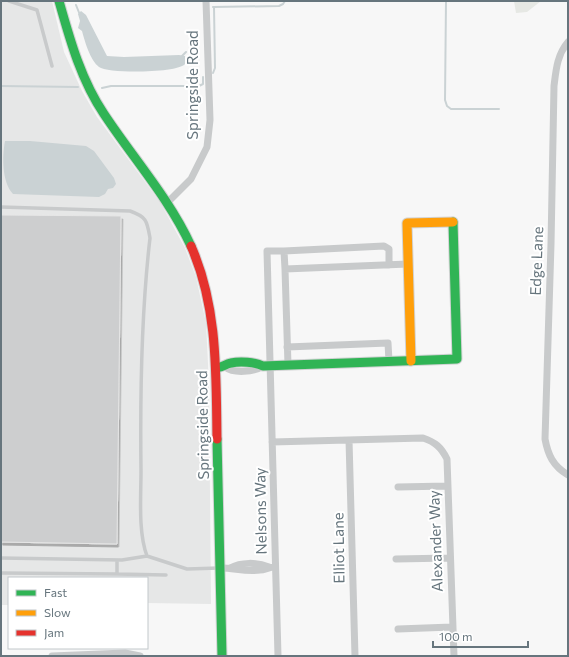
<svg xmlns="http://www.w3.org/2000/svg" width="569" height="657" viewBox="0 0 569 657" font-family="Commissioner,sans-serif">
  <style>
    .built { fill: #e6e7e7 }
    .green { fill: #e6e8e4 }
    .water { fill: #cad2d4 }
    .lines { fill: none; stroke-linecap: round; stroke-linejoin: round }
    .stream { stroke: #cad2d4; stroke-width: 2 }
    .building { fill: #cdcecf; stroke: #e6e6e6; filter: url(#shadow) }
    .fast-casing { stroke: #d2d3d4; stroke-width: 11 }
    .slow-casing { stroke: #d2d3d4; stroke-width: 11 }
    .jam-casing { stroke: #d2d3d4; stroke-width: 11 }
    .lane { stroke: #c8cacb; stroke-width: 3.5 }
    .street { stroke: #c8cacb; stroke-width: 7 }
    .fast { stroke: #30b455; stroke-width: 9 }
    .slow { stroke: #ff9f0a; stroke-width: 9 }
    .jam { stroke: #e5322d; stroke-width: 9 }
    .labels { text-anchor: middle; stroke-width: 4; stroke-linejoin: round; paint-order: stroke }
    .street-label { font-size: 15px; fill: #66757d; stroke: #fff }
  </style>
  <defs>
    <filter id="shadow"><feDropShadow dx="1.5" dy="3" stdDeviation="0" flood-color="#0004"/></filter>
  </defs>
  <rect width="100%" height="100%" fill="#f7f7f7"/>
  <!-- built -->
  <path class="built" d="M1,1H52L64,52L82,91L97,117L160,202L185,248L196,277L206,323L209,384L211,604L147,603V578H9V605H1Z"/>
  <!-- green -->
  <path class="green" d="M514,1H541L527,12L516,13Z"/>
  <!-- water -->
  <path class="water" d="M81,11L86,15L107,56L124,57L179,55L185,56V64C178,73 108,74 99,67C90,60 85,42 82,31L78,28L80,21L78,14Z
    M5,141H30L86,146L94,151L114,178L116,184L113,188L108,189L105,194L99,197L13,194C2,182 2,157 5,141Z"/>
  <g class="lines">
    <!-- stream -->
    <path class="stream" d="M446,1L445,100L447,106L451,109H499
      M76,5L80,15
      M213,7L279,6L283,4L285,1
      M181,57L186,52
      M213,73L215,68L214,7
      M1,86L78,87
      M102,88L111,86H199L203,84V77"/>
  </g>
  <!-- building -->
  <path class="building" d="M1,215L121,216L117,544L1,542Z"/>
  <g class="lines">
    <!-- fast casing -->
    <g class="fast-casing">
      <path id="fast" d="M59,1C70,40 81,80 104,114C133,158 169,198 191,246
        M216,368C224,367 225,364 231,363C240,361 255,362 263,366L457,359L453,222
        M217,439L222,656"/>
    </g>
    <!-- slow casing -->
    <g class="slow-casing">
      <path id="slow" d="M411,361L407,223L453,222"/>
    </g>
    <!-- jam casing -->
    <g class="jam-casing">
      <path id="jam" d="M191,246C218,307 216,374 217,439"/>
    </g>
    <!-- lane -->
    <path class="lane" d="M9,1L37,10L52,66
      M1,207L130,211C147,217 147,221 150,238C141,315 140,394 141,471C141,497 138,532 147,556
      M1,558L122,560L147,556L187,569L219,568
      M1,573L117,574V560
      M117,574L166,575"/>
    <!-- street -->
    <path class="street" d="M568,42C557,55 556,70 554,86L551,244L545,439C548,455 553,466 568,475
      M168,202L191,179L207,147L210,120L206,1
      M389,265V249L384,246L284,251L285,269L408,264
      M285,269L288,365
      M287,347L388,343L389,361
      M225,367C234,374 254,372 263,366
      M349,440L355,656
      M272,442L423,438C435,442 441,447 447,459L454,656
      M398,487L447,486
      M396,559L450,558
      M221,568C234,568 246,572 260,570C265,570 269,567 275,567
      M230,568C241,562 257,562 269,567
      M398,629L452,627
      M52,656L125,653L140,656
      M278,656L267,251H284"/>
    <!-- fast -->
    <use href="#fast" class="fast"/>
    <!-- slow -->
    <use href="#slow" class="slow"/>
    <!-- jam -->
    <use href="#jam" class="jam"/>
  </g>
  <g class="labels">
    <!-- street labels -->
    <g class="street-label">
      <text transform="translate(193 85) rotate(-90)" y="5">Springside Road</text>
      <text transform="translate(537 261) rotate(-88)" y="5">Edge Lane</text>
      <text transform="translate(203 425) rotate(-91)" y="5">Springside Road</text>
      <text transform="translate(261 511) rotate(-91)" y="5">Nelsons Way</text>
      <text transform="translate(436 541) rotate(-92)" y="5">Alexander Way</text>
      <text transform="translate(339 548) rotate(-91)" y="5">Elliot Lane</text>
    </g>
  </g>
  <!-- border -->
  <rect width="569" height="657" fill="none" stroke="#66757d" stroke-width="4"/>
  <!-- legend -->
  <rect x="8" y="577" width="140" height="72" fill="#ffffff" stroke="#c2c8cb"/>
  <rect x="16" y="590" width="20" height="6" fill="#30b455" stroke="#c2c8cb"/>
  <text x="44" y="597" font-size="12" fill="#66757d">Fast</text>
  <rect x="16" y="610" width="20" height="6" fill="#ff9f0a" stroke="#c2c8cb"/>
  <text x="44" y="617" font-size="12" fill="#66757d">Slow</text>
  <rect x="16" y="630" width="20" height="6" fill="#e5322d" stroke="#c2c8cb"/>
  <text x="44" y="637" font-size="12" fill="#66757d">Jam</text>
  <!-- scale -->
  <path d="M433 641v6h95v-6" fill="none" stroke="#66757d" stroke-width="2"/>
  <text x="439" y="641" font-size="12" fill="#66757d" stroke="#ffffff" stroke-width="3" paint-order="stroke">100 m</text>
</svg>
